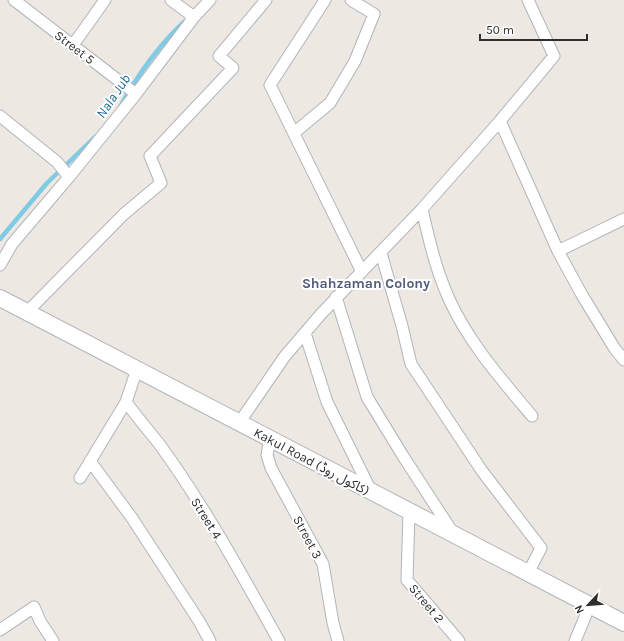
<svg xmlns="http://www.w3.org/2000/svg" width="624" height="641" viewBox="0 0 624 641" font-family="Karla,'Noto Sans Arabic',sans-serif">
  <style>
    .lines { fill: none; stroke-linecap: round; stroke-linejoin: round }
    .stream { stroke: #80cbe4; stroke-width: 4.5 }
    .street-casing { stroke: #b2b4bc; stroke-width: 13 }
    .secondary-casing { stroke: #b2b4bc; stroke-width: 18 }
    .street { stroke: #fff; stroke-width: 11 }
    .secondary { stroke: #fff; stroke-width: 16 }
    .labels { text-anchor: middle; stroke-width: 4; stroke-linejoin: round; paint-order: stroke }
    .street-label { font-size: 13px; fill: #2e2e2e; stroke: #fff }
    .water-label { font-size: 14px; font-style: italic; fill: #1b6c94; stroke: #fff }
    .neighbourhood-label { font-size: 14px; font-weight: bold; fill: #525a7b; stroke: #fff }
  </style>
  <rect width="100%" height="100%" fill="#ede8e2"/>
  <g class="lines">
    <!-- stream -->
    <path class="stream" d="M120,107C137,76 158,46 184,22
      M0,239L47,183L95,137"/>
    <!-- street casing -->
    <g class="street-casing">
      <path id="street" d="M14,0L136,94
        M171,0L194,17
        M325,0L270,85L362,272
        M73,45L105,0
        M0,116L57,162L69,177L12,244L0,265
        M500,121L558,251L582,295L615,349L624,360
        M294,133L330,103L355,61L374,14L351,0
        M69,177L136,94L194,17L210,0
        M422,209C429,240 436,270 449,299C469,343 501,379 532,416
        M558,251L624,219
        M381,253L402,326L411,364L482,471L541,548L528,573
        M336,297L367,397L403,456L453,533
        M27,312L124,214L161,183L150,156L233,68L219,56L266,0
        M305,333L327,402L371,491
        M137,369L126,402C137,417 149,431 160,445C205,507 242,575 279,641
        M239,423L285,356L321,314L422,209L500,121L554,56L528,0
        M270,438L267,455L271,468L323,564L333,623L338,641
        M90,461L132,518L199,621L210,641
        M80,478L126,402
        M409,512L407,580L459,641
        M0,630L34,607L40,621L53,641
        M575,641L590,605"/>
    </g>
    <!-- secondary casing -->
    <g class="secondary-casing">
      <path id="secondary" d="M0,298L624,623"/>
    </g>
    <!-- street -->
    <use href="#street" class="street"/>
    <!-- secondary -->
    <use href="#secondary" class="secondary"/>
  </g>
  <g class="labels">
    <!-- street labels -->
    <g class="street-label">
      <text transform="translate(75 47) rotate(37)" y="5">Street 5</text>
      <text transform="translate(312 461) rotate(28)" y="5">Kakul Road (کاکول روڈ)</text>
      <text transform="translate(207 518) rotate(58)" y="5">Street 4</text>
      <text transform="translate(308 537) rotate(62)" y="5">Street 3</text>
      <text transform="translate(427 603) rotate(50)" y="5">Street 2</text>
    </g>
    <!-- water labels -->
    <g class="water-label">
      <text transform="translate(113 96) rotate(-56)" y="5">Nala Jub</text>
    </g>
    <!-- neighbourhood labels -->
    <g class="neighbourhood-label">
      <text x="366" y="288">Shahzaman Colony</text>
    </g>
  </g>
  <!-- north arrow -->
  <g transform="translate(588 605) rotate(244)" stroke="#ffffff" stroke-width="3" paint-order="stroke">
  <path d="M0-3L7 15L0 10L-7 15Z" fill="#2e2e2e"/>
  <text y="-6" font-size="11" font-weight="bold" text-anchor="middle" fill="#2e2e2e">N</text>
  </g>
  <!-- scale -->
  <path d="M480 34v6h107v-6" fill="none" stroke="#2e2e2e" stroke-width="2"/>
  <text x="486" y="34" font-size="12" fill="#2e2e2e" stroke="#ffffff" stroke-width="3" paint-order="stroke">50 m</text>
</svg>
